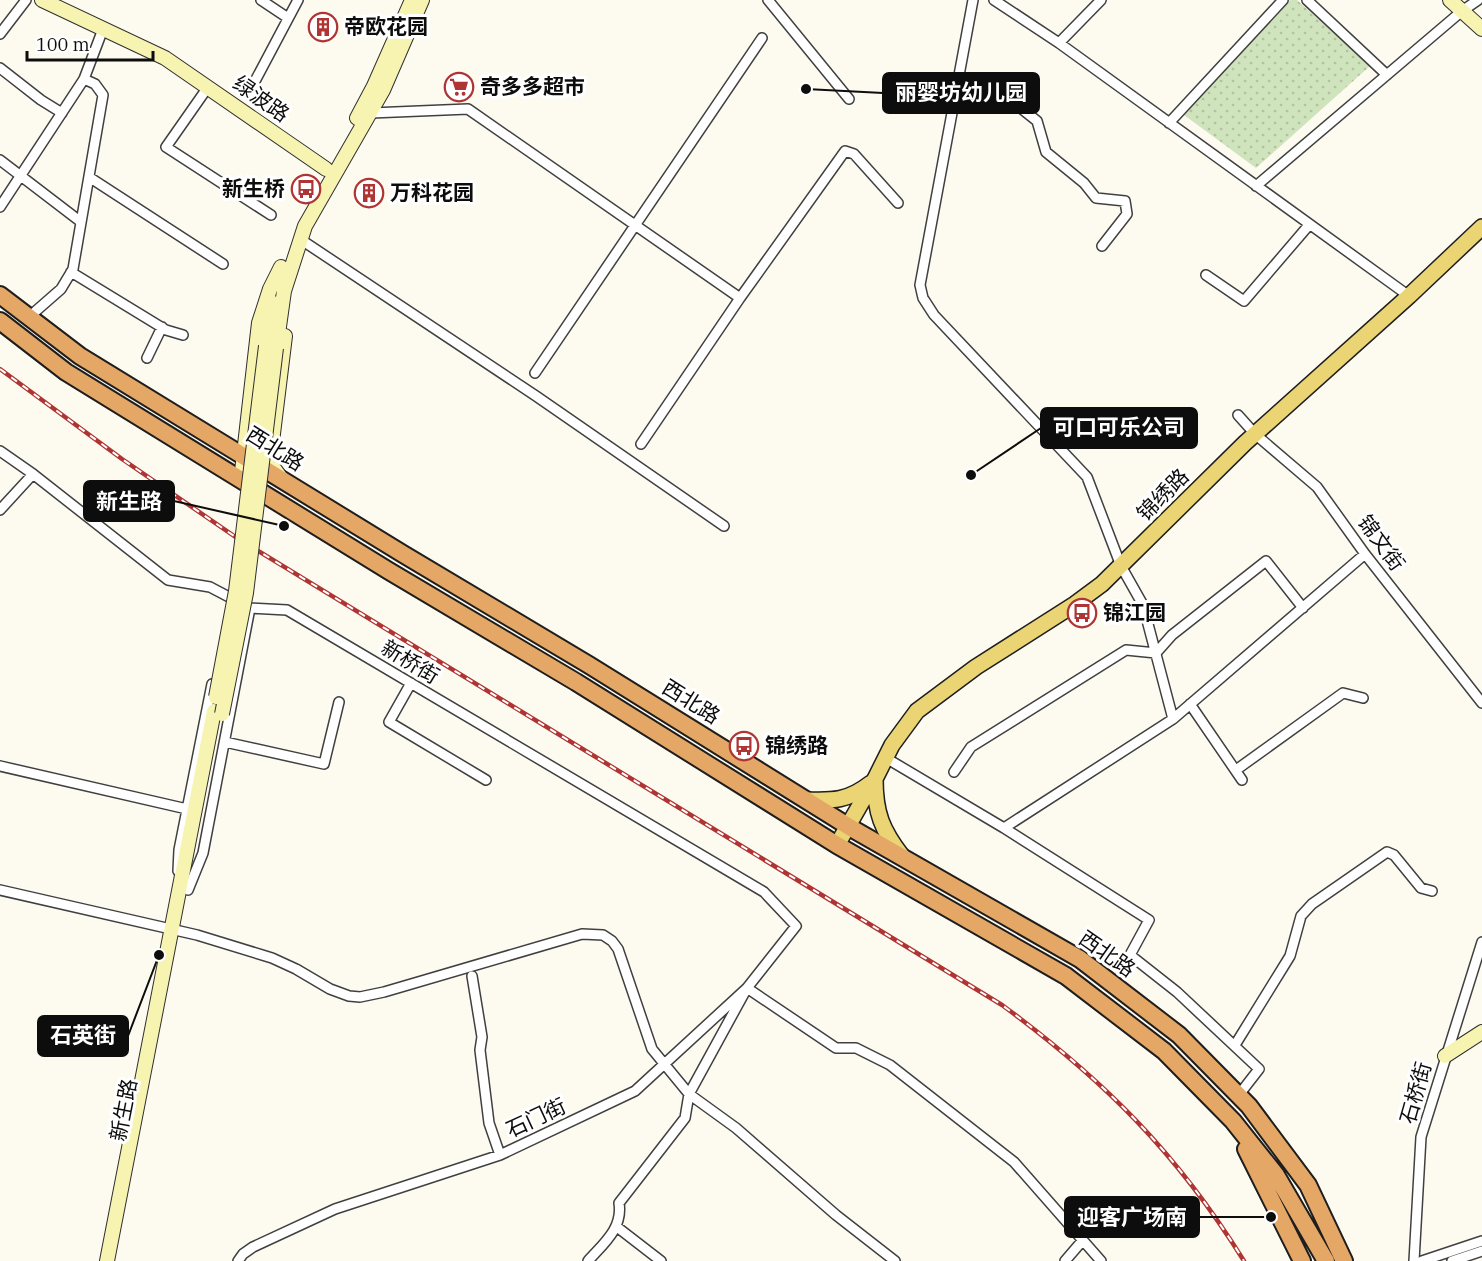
<svg xmlns="http://www.w3.org/2000/svg" width="1482" height="1261" viewBox="0 0 1482 1261" font-family="'IBM Plex Serif','Noto Sans SC',serif">
  <style>
    .park { fill: url(#park-dots) }
    .lines { fill: none; stroke-linecap: round; stroke-linejoin: round }
    .street-casing { stroke: #404040; stroke-width: 12 }
    .secondary-casing { stroke: #2f2f2f; stroke-width: 16 }
    .primary-casing { stroke: #1e1e1e; stroke-width: 18 }
    .highway-casing { stroke: #1e1e1e; stroke-width: 20 }
    .street { stroke: #fff; stroke-width: 9 }
    .secondary { stroke: #f7f3b1; stroke-width: 14 }
    .primary { stroke: #ead473; stroke-width: 15 }
    .highway { stroke: #e5a766; stroke-width: 16 }
    .rail-casing { stroke: #af3534; stroke-width: 4.5 }
    .rail { stroke: #fff; stroke-width: 2; stroke-dasharray: 7; stroke-linecap: butt }
    .secondary-bridge-casing { stroke: #2f2f2f; stroke-width: 16; stroke-linecap: butt }
    .secondary-bridge { stroke: #f7f3b1; stroke-width: 14 }
    .labels { text-anchor: middle; stroke-width: 6; stroke-linejoin: round; paint-order: stroke }
    .poi-label { font-size: 21px; font-weight: bold; fill: #0d0d0d; stroke: #fff; text-anchor: start }
    .street-label { font-size: 21px; fill: #0d0d0d; stroke: #fff }
    .leader { fill: none; stroke: #0d0d0d; stroke-width: 2 }
    .callout-dot { fill: #0d0d0d; stroke: #fff; stroke-width: 2 }
    .callout { fill: #0d0d0d; stroke: #0d0d0d; stroke-width: 2 }
    .callout-label { font-size: 22px; text-anchor: middle; font-weight: bold; fill: #fff }
  </style>
  <defs>
    <pattern id="park-dots" width="8" height="8" patternUnits="userSpaceOnUse" patternTransform="scale(1.5)"><rect width="8" height="8" fill="#cfe4bc"/><path d="M2 2h.1M6 6h.1" fill="none" stroke="#b1c2a0" stroke-width="1.8" stroke-linecap="round"/></pattern>
  </defs>
  <rect width="100%" height="100%" fill="#fdfbf0"/>
  <!-- park -->
  <path class="park" d="M1290,0H1297L1370,66L1256,168L1184,115Z"/>
  <g class="lines">
    <!-- street casing -->
    <g class="street-casing">
      <path id="street" d="M261,0L288,18
        M768,0L849,99
        M973,0L920,285L923,298L934,315L1087,477L1121,566L1143,605L1173,719
        M994,0L1059,43L1409,296
        M1307,0L1387,75
        M0,34L26,0
        M1059,43L1101,0
        M0,68L41,100L62,113
        M254,83L298,0
        M208,87L166,147L271,215
        M955,94L1012,101L1037,121L1046,152L1084,183L1096,198L1125,201L1127,214L1102,246
        M371,113L468,109L740,298
        M1169,123L1283,0
        M0,160L81,222
        M89,177L223,264
        M1256,186L1462,11L1478,0
        M0,207L84,79L103,29
        M300,239L536,396L724,526
        M71,272L166,330L183,335
        M1206,275L1244,301L1309,225
        M29,317L61,289L73,269L103,95L95,84L84,79
        M147,358L162,327
        M535,373L762,38
        M1238,415L1255,434L1317,487L1365,554L1482,703
        M641,444L740,298L845,151L854,154L898,203
        M0,451L33,474L168,580L210,587L250,608L287,610L764,892L796,926L747,988L635,1091L500,1155L335,1209L253,1247L243,1254L238,1261
        M0,510L33,474
        M411,683L389,722L486,780
        M1190,704L1242,780
        M225,742L324,764L339,702
        M886,758L1004,828L1149,920L1130,955L1177,992L1259,1069L1238,1096
        M0,766L187,809
        M1236,770L1343,693L1363,698
        M954,772L971,747L1126,650L1156,653L1172,635L1266,561L1303,608
        M1004,828L1173,719L1365,554
        M178,871L179,850L212,684
        M0,890L197,935L272,958L296,969L330,989L349,996L360,997L384,992L582,934L603,935L612,941L618,949L652,1049L689,1094L736,1128L836,1215L895,1261
        M188,890L203,853L250,608
        M472,976L482,1037L480,1050L489,1123L500,1155
        M1235,1045L1290,956L1301,916L1312,904L1387,852L1394,855L1421,888L1432,891
        M617,1227L661,1261
        M588,1261C604,1243 623,1228 619,1203L685,1118L689,1094L747,988L836,1048H856L890,1065L1014,1162L1101,1261
        M1065,1261L1083,1240
        M1414,1261L1421,1137L1482,942
        M1422,1261L1482,1241
        M1452,1261L1482,1251"/>
    </g>
    <!-- secondary casing -->
    <g class="secondary-casing">
      <path id="secondary" d="M42,0L165,58L326,169
        M1450,0L1482,29
        M357,118L374,86L412,0
        M266,346L273,303
        M276,348L284,291L305,226L383,90L422,0
        M281,478L273,467L270,458L285,336
        M241,480L259,323L270,289L281,267
        M1445,1056L1482,1032
        M107,1261L214,711"/>
    </g>
    <!-- primary casing -->
    <g class="primary-casing">
      <path id="primary" d="M875,779C875,813 882,830 902,856
        M806,800C833,801 848,801 871,783
        M837,845L875,779L892,745L917,711L976,667L1075,604L1102,584L1245,443L1409,296L1482,227"/>
    </g>
    <!-- highway casing -->
    <g class="highway-casing">
      <path id="highway" d="M0,295L80,356L403,554L589,665L851,828L1080,959L1179,1035L1249,1106L1308,1185L1344,1261
        M0,321L66,372L389,571L576,682L837,845L1066,976L1164,1051L1233,1121L1276,1175L1326,1261
        M1246,1149L1302,1261"/>
    </g>
    <!-- street -->
    <use href="#street" class="street"/>
    <!-- secondary -->
    <use href="#secondary" class="secondary"/>
    <!-- primary -->
    <use href="#primary" class="primary"/>
    <!-- highway -->
    <use href="#highway" class="highway"/>
    <!-- rail casing -->
    <g class="rail-casing">
      <path id="rail" d="M0,369L122,459L237,538L1002,1005C1104,1080 1177,1153 1244,1261"/>
    </g>
    <!-- rail -->
    <use href="#rail" class="rail"/>
    <!-- secondary-bridge casing -->
    <g class="secondary-bridge-casing">
      <path id="secondary-bridge" d="M216,697L236,591L266,346
        M222,714L246,593L276,348"/>
    </g>
    <!-- secondary-bridge -->
    <use href="#secondary-bridge" class="secondary-bridge"/>
  </g>
  <!-- icons -->
  <defs>
    <g id="building-ring" transform="scale(1.5)"><circle r="9.5" fill="#fff" stroke="#af3534" stroke-width="1.5"/><path d="M-4-6H4V6H1V3H-1V6H-4ZM-2.5-4.3h1.7v1.8h-1.7ZM.8-4.3h1.7v1.8H.8ZM-2.5-1h1.7V.8h-1.7ZM.8-1h1.7V.8H.8Z" fill="#af3534"/></g>
    <g id="supermarket-ring" transform="scale(1.5)"><circle r="9.5" fill="#fff" stroke="#af3534" stroke-width="1.5"/><path d="M-6-5.5h2.5l.6 2H6L4.5 2H-2.5L-4.4-4H-6ZM-1.5 3.2a1.3 1.3 0 1 0 .1 0ZM3 3.2a1.3 1.3 0 1 0 .1 0Z" fill="#af3534"/></g>
    <g id="bus-ring" transform="scale(1.5)"><circle r="9.5" fill="#fff" stroke="#af3534" stroke-width="1.5"/><path d="M-5-6H5V4H4V6H2V4H-2V6H-4V4H-5ZM-3.5-4V0h7V-4ZM-3.5 1.2v1.5H-2V1.2ZM2 1.2v1.5H3.5V1.2Z" fill="#af3534"/></g>
  </defs>
  <g fill-rule="evenodd">
    <use href="#building-ring" x="323" y="27"/>
    <use href="#supermarket-ring" x="459" y="87"/>
    <use href="#bus-ring" x="306" y="189"/>
    <use href="#building-ring" x="369" y="193"/>
    <use href="#bus-ring" x="1082" y="613"/>
    <use href="#bus-ring" x="744" y="746"/>
  </g>
  <g class="labels">
    <!-- poi labels -->
    <g class="poi-label">
      <text x="344" y="34">帝欧花园</text>
      <text x="480" y="94">奇多多超市</text>
      <text x="285" y="196" text-anchor="end">新生桥</text>
      <text x="390" y="200">万科花园</text>
      <text x="1103" y="620">锦江园</text>
      <text x="765" y="753">锦绣路</text>
    </g>
    <!-- street labels -->
    <g class="street-label">
      <text transform="translate(261 99) rotate(35)" y="7">绿波路</text>
      <text transform="translate(275 449) rotate(32)" y="7">西北路</text>
      <text transform="translate(1163 495) rotate(-45)" y="7">锦绣路</text>
      <text transform="translate(1381 543) rotate(54)" y="7">锦文街</text>
      <text transform="translate(410 662) rotate(31)" y="7">新桥街</text>
      <text transform="translate(691 702) rotate(32)" y="7">西北路</text>
      <text transform="translate(1107 954) rotate(35)" y="7">西北路</text>
      <text transform="translate(1416 1093) rotate(-74)" y="7">石桥街</text>
      <text transform="translate(124 1110) rotate(-79)" y="7">新生路</text>
      <text transform="translate(536 1118) rotate(-25)" y="7">石门街</text>
    </g>
  </g>
  <!-- callouts -->
  <path class="leader" d="M806 89L883 93M971 475L1041 428M284 526L174 501M159 955L128 1036M1271 1217L1199 1217"/>
  <g class="callout-dot">
    <circle cx="806" cy="89" r="6"/>
    <circle cx="971" cy="475" r="6"/>
    <circle cx="284" cy="526" r="6"/>
    <circle cx="159" cy="955" r="6"/>
    <circle cx="1271" cy="1217" r="6"/>
  </g>
  <g class="callout">
    <rect x="883" y="73" width="156" height="40" rx="6"/>
    <rect x="1041" y="408" width="156" height="40" rx="6"/>
    <rect x="84" y="481" width="90" height="40" rx="6"/>
    <rect x="38" y="1016" width="90" height="40" rx="6"/>
    <rect x="1065" y="1197" width="134" height="40" rx="6"/>
  </g>
  <g class="callout-label">
    <text x="961" y="100">丽婴坊幼儿园</text>
    <text x="1119" y="435">可口可乐公司</text>
    <text x="129" y="509">新生路</text>
    <text x="83" y="1043">石英街</text>
    <text x="1132" y="1225">迎客广场南</text>
  </g>
  <!-- scale -->
  <path d="M27 51v9h126v-9" fill="none" stroke="#0d0d0d" stroke-width="3"/>
  <text x="36" y="51" font-size="18" fill="#0d0d0d" stroke="#ffffff" stroke-width="4.5" paint-order="stroke">100 m</text>
</svg>
